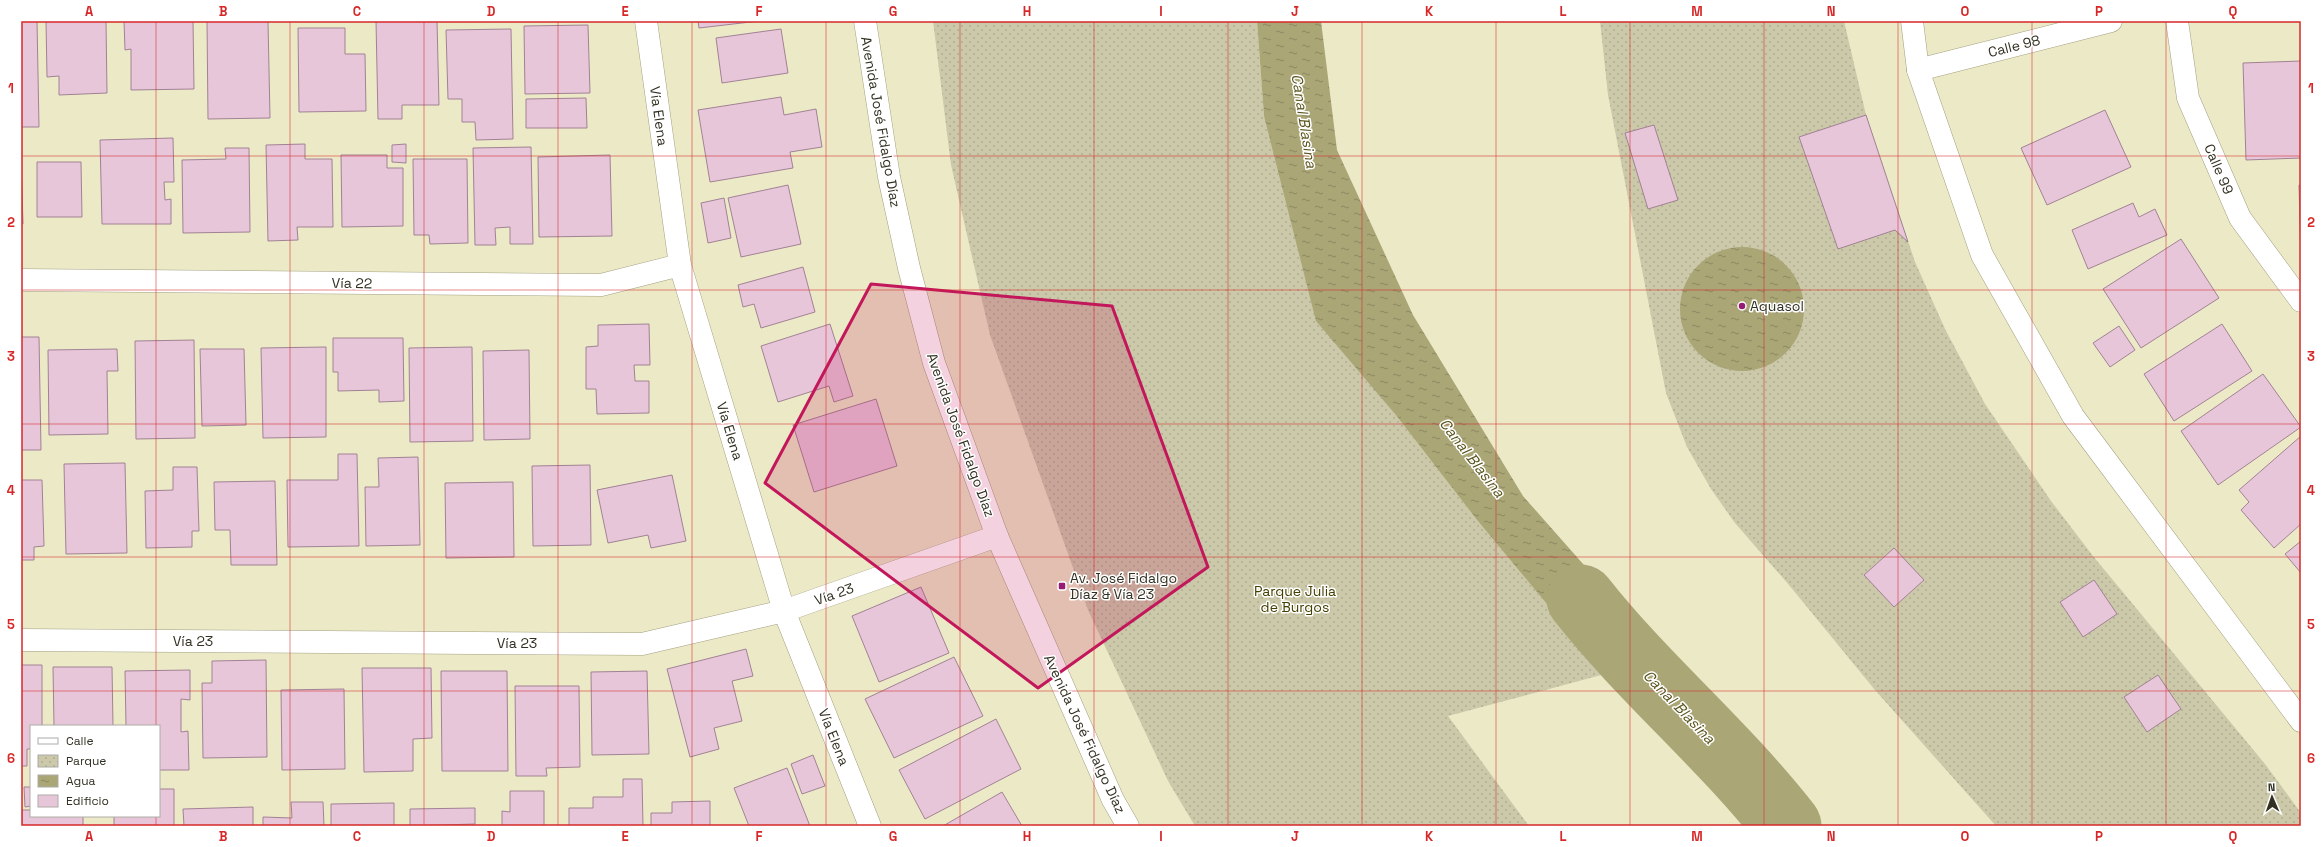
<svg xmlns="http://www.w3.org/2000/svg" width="2322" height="847" viewBox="0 0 2322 847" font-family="'Space Grotesk',sans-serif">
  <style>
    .park { fill: url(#park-dots) }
    .water { fill: url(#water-ripples) }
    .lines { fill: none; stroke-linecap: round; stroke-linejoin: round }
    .river { stroke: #aaa676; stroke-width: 69 }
    .building { fill: #e8c6d9; stroke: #a18294 }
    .street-casing { stroke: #a3a080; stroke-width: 23 }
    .secondary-casing { stroke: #a3a080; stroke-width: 23 }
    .street { stroke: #fff; stroke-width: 22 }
    .secondary { stroke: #fff; stroke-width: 22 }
    .marked { fill: #c2185b; fill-opacity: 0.2; stroke: #c2185b; stroke-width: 3; stroke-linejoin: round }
    .grid { fill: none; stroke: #d62828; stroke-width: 1; stroke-opacity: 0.55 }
    .poi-dot { fill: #971a73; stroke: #fff; stroke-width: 1.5 }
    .labels { text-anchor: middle; stroke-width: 3; stroke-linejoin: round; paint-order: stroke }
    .street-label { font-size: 14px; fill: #313022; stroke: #fff }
    .poi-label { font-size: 14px; fill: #313022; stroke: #fff; text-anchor: start }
    .park-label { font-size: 14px; fill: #454000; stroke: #fff }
    .water-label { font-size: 15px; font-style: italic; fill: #5a541c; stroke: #fff }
    .neatline { fill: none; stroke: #d62828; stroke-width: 1.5 }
    .grid-label { font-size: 13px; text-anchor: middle; font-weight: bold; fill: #d62828 }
  </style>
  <defs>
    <pattern id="park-dots" width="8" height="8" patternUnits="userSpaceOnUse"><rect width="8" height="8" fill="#cbc9a9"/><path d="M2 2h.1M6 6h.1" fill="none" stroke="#afad91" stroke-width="1.8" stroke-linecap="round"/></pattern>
    <pattern id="water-ripples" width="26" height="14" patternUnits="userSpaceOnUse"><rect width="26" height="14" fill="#aaa676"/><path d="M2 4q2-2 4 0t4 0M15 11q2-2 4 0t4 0" fill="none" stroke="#8b8860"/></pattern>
  </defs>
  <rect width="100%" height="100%" fill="#ece9c7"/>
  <!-- park -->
  <path class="park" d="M933,21H1257L1264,116L1395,414L1477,520L1605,674L1448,716L1529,826H1195L1168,781L1088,610L990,335L951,165Z
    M1600,21H1844L1866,115L1915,262L1946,331L1985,404L2051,501L2093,556L2265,764L2301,813V826H1996L1875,690L1789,585L1735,523L1711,489L1687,447L1666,393L1608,95Z"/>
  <!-- water -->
  <path class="water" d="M1257,21H1321L1337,150L1413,315L1523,496L1674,667L1605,674L1477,520L1395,414L1316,321L1264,116Z
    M1680 309a62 62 0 1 1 124 0a62 62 0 1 1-124 0Z"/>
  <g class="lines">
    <!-- river -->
    <path class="river" d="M1581,599C1644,679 1724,745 1787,826"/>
  </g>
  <!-- building -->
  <path class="building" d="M21,21H37L39,127H21Z
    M46,21H106L107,93L59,95V76L47,77Z
    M124,21H193L194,89L131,90V49L125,50Z
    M207,21H268L270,118L208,119Z
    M376,21H437L439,105H402V119H378Z
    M698,21H759L699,28Z
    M588,25L590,93L525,94L524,26Z
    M298,28H345V54H365L366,111L299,112Z
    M511,29L513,139L476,140L475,122H462V99H448L446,30Z
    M781,29L788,73L722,83L716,38Z
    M2301,61V158L2246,160L2243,63Z
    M781,97L784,115L816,109L822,147L790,152L793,168L710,182L698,110Z
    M586,98L587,128H526V99Z
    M2105,110L2131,167L2047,205L2021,148Z
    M1866,115L1908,242L1895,230L1838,249L1799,137Z
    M1654,125L1678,200L1648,209L1625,133Z
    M173,138L174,182H164L165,200L171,199V224H102L100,140Z
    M305,144V159H332L333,227H297L298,240L268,241L266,145Z
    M406,144V163L392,162V145Z
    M531,147L533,244H510V227L495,228L496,245H475L473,148Z
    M225,148H249L250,232L183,233L182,160L226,159Z
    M341,155H387V168H403V226L342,227Z
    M610,155L612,236L539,237L538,157Z
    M413,159H467L468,243L430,244L429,235H414Z
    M21,160L23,224H21Z
    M37,162H81L82,217H37Z
    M788,185L801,244L741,257L728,198Z
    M2299,185H2301V259Z
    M724,198L731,238L708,243L701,203Z
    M2133,203L2139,217L2155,209L2167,235L2088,269L2072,230Z
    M2181,239L2219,298L2141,348L2103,289Z
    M803,267L815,312L761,328L754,304L743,307L738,285Z
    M649,324L650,365H634L635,381H649V413L597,414L596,389H586V347L598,346V325Z
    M830,324L853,396L834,402L829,386L778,402L761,346Z
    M2222,324L2252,371L2174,421L2144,374Z
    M2119,326L2135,350L2110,367L2093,343Z
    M21,337H39L41,450H21Z
    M333,338H403L404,401L379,402V390L338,391V372H333Z
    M194,340L195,438L136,439L135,341Z
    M326,347V437L263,438L261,348Z
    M472,347L473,441L410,442L409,348Z
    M117,349L118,371H107L108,434L49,435L48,350Z
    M200,349H244L246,425L202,426Z
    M529,350L530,439L484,440L483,351Z
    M2263,374L2301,427L2218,485L2181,431Z
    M876,399L897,466L814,492L793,425Z
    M2301,436V524L2274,548L2241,510L2249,502L2239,490Z
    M338,454H357L359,546L288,547L287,480H338Z
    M418,457L420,545L366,546L365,487H379L378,458Z
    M125,463L127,553L66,554L64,464Z
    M590,465L591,545L533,546L532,466Z
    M173,467H197L199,531H192V547L146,548L145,491L173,490Z
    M672,475L686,541L651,548L648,535L608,543L597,490Z
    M21,480H42L44,546L34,547V560H21Z
    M275,481L277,565H231L230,530H215L214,482Z
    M513,482L514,557L446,558L445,483Z
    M2301,541V573L2285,554Z
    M1894,548L1924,580L1894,607L1864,575Z
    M2094,580L2117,614L2083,637L2060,602Z
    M921,587L949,653L879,682L852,616Z
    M746,649L753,676L732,681L742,721L714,728L719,749L690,757L667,669Z
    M954,657L983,716L894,758L865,699Z
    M266,660L267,757L203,758L202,683H212V661Z
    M21,665H42V726H31V749H27V766H21Z
    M53,667H112L113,726H54Z
    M362,668H431L432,738L413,739V771L364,772Z
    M190,670V700L181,699V732L188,731L189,770H159V726H126L125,671Z
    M441,671H507L508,771H442Z
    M647,671L649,754L592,755L591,672Z
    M2158,675L2181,709L2147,732L2124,697Z
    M515,686H579L580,767L546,768L547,776H516Z
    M344,689L345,769L282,770L281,690Z
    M996,719L1021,769L925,819L899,770Z
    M813,755L825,786L802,794L791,764Z
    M787,768L810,826H749L734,788Z
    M623,779H642L643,826H569V808H593V797H623Z
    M24,787H31V806L25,807Z
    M159,789H174V826H114V816H159Z
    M510,791H544V826H502V811L510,812Z
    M1002,792L1022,826H943Z
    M710,801V826H651V813H672V802Z
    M291,802H323L324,826H263V817L292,818Z
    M394,803V826H331V804Z
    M253,807V826H184L183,809Z
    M475,808V824L410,826V809Z
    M22,810H31V816H83V826H22Z"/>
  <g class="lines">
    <!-- street casing -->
    <g class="street-casing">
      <path id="street" d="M646,21L680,265L784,611L870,826
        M2177,21L2188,98L2240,218L2301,301
        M1918,70L2111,21
        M21,280L601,285L680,265
        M21,640L642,644L784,611L997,536"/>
    </g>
    <!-- secondary casing -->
    <g class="secondary-casing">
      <path id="secondary" d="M865,21L889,177L909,268L934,363L997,536L1113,800L1128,826
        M1912,21L1918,70L1982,255L2073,416L2301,721"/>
    </g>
    <!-- street -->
    <use href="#street" class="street"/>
    <!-- secondary -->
    <use href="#secondary" class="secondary"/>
  </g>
  <!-- marked area -->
  <path class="marked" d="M871,284L1112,306L1208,567L1038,688L765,483Z"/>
  <!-- grid -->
  <path class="grid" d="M156,21V726M290,21V826M424,21V826M558,21V826M692,21V826M826,21V826M960,21V826M1094,21V826M1228,21V826M1362,21V826M1496,21V826M1630,21V826M1764,21V826M1898,21V826M2032,21V826M2166,21V826M21,156H2301M21,290H2301M21,424H2301M21,557H2301M21,691H2301M156,816V826"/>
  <!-- markers -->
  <g class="poi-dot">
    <circle cx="1742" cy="306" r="4"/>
    <rect x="1058" y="582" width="8" height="8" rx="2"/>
  </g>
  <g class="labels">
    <!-- street labels -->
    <g class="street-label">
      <text transform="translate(2014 46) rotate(-14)" y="5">Calle 98</text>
      <text transform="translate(659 116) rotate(82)" y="5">Vía Elena</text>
      <text transform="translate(881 122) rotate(80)" y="5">Avenida José Fidalgo Díaz</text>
      <text transform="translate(2219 169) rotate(67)" y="5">Calle 99</text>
      <text transform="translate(352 283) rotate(1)" y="5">Vía 22</text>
      <text transform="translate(730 431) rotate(73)" y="5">Vía Elena</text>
      <text transform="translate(961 435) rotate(70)" y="5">Avenida José Fidalgo Díaz</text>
      <text transform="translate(834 594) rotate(-19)" y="5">Vía 23</text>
      <text x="193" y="646">Vía 23</text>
      <text x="517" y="648">Vía 23</text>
      <text transform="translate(1085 734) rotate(65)" y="5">Avenida José Fidalgo Díaz</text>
      <text transform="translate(834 737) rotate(68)" y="5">Vía Elena</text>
    </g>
    <!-- poi labels -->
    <g class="poi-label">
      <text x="1750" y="311">Aquasol</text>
      <text x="1070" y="583">Av. José Fidalgo<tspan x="1070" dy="16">Díaz &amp; Vía 23</tspan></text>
    </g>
    <!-- park labels -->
    <g class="park-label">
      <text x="1295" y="596">Parque Julia<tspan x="1295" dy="16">de Burgos</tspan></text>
    </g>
    <!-- water labels -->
    <g class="water-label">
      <text transform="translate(1304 121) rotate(81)" y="5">Canal Blasina</text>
      <text transform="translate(1472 458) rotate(52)" y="5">Canal Blasina</text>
      <text transform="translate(1679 707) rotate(46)" y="5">Canal Blasina</text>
    </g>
  </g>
  <!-- border -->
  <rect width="2322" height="847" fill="none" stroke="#ffffff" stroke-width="44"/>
  <!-- legend -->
  <rect x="30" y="725" width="130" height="92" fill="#ffffff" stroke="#adaca7"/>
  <rect x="38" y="738" width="20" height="6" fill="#ffffff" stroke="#adaca7"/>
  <text x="66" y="745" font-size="12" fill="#313022">Calle</text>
  <rect x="38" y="755" width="20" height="12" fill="url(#park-dots)" stroke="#adaca7"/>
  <text x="66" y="765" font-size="12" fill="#313022">Parque</text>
  <rect x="38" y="775" width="20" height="12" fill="url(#water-ripples)" stroke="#adaca7"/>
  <text x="66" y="785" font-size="12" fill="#313022">Agua</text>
  <rect x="38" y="795" width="20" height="12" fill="#e8c6d9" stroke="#adaca7"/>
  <text x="66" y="805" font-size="12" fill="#313022">Edificio</text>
  <!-- north arrow -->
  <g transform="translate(2272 797) rotate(358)" stroke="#ffffff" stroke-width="3" paint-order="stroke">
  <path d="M0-3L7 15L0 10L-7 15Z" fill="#313022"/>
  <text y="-6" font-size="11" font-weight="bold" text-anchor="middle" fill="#313022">N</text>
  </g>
  <rect x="22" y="22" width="2278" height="803" class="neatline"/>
  <g class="grid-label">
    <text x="89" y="16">A</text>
    <text x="223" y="16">B</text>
    <text x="357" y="16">C</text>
    <text x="491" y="16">D</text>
    <text x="625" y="16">E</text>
    <text x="759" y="16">F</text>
    <text x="893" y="16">G</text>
    <text x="1027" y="16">H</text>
    <text x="1161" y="16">I</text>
    <text x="1295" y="16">J</text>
    <text x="1429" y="16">K</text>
    <text x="1563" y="16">L</text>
    <text x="1697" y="16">M</text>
    <text x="1831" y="16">N</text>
    <text x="1965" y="16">O</text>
    <text x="2099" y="16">P</text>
    <text x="2233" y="16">Q</text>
    <text x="11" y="93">1</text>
    <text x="2311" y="93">1</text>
    <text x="11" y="227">2</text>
    <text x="2311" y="227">2</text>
    <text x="11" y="361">3</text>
    <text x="2311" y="361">3</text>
    <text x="11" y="495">4</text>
    <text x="2311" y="495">4</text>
    <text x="11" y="629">5</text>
    <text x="2311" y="629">5</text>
    <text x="11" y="763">6</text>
    <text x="2311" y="763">6</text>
    <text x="89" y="841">A</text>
    <text x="223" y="841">B</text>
    <text x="357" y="841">C</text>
    <text x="491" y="841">D</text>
    <text x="625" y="841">E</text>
    <text x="759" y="841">F</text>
    <text x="893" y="841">G</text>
    <text x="1027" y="841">H</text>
    <text x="1161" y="841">I</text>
    <text x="1295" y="841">J</text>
    <text x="1429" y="841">K</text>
    <text x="1563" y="841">L</text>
    <text x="1697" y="841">M</text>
    <text x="1831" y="841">N</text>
    <text x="1965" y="841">O</text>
    <text x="2099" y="841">P</text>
    <text x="2233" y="841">Q</text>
  </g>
</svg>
